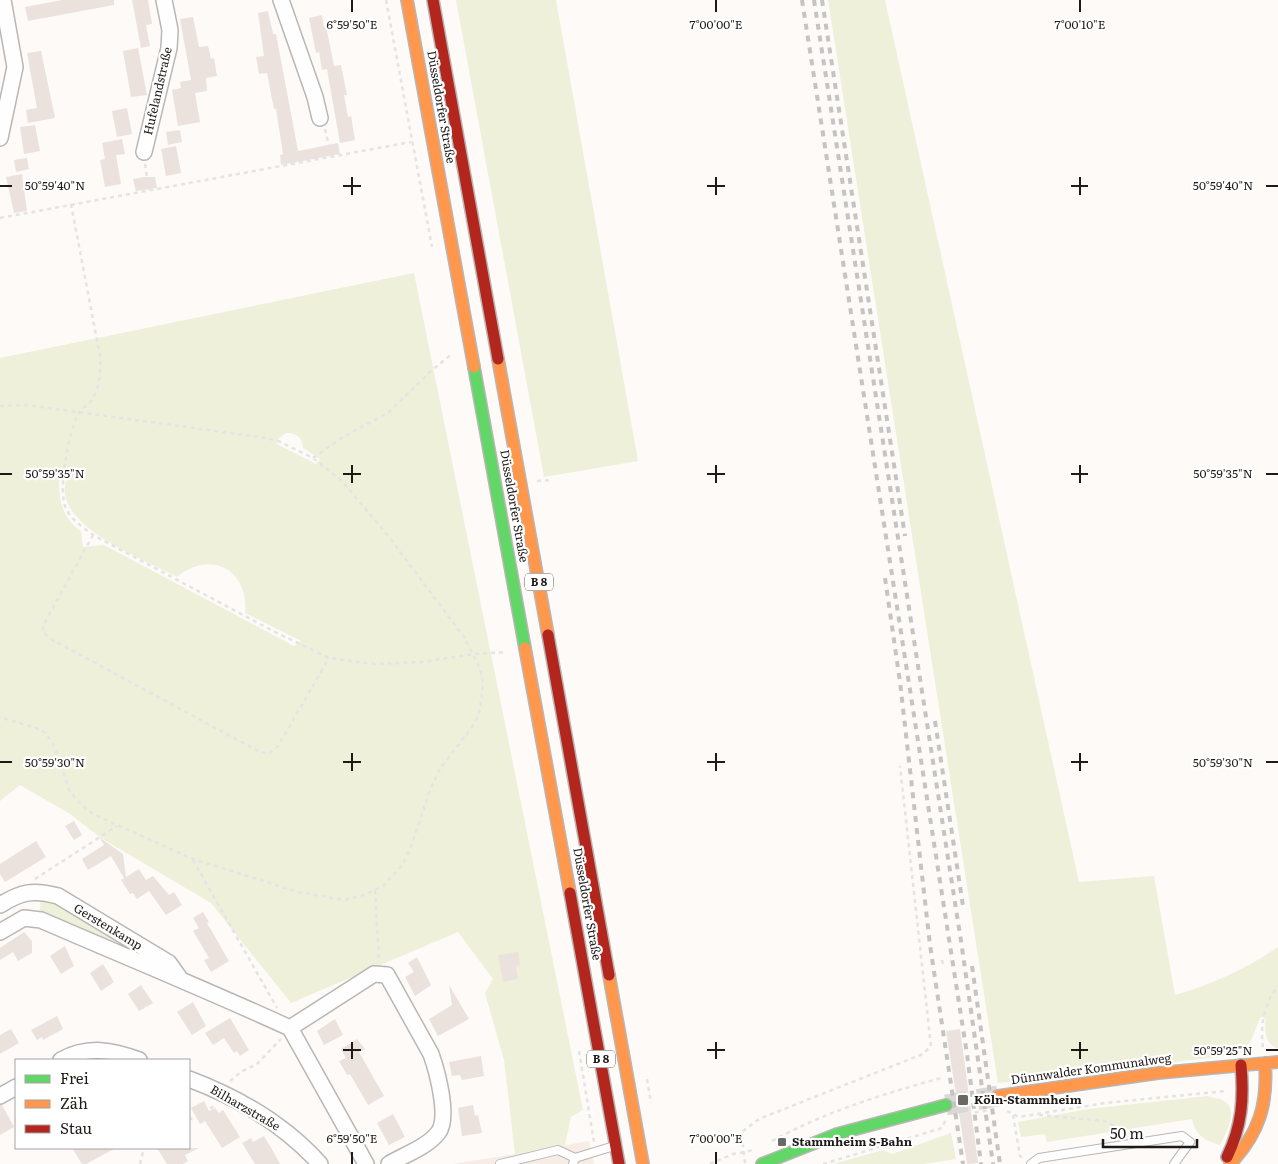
<svg xmlns="http://www.w3.org/2000/svg" width="1278" height="1164" viewBox="0 0 1278 1164" font-family="Literata,serif">
  <style>
    .built { fill: #f8ede6 }
    .green { fill: #eef0da; fill-rule: evenodd }
    .building { fill: #ebe2dd }
    .lines { fill: none; stroke-linecap: round; stroke-linejoin: round }
    .secondary-tunnel { stroke: #dcd8d6; stroke-width: 21; stroke-dasharray: 21 11; stroke-linecap: butt }
    .lane-casing { stroke: #b9b6b4; stroke-width: 10 }
    .street-casing { stroke: #b9b6b4; stroke-width: 18 }
    .fast-casing { stroke: #b9b6b4; stroke-width: 14 }
    .slow-casing { stroke: #b9b6b4; stroke-width: 14 }
    .jam-casing { stroke: #b9b6b4; stroke-width: 14 }
    .path { stroke: #e4e4e4; stroke-width: 2.5; stroke-dasharray: 4 4; stroke-linecap: butt }
    .lane { stroke: #fffefe; stroke-width: 8 }
    .street { stroke: #fffefe; stroke-width: 15 }
    .fast { stroke: #63d668; stroke-width: 11 }
    .slow { stroke: #ff974d; stroke-width: 11 }
    .jam { stroke: #b3261e; stroke-width: 11 }
    .rail { stroke: #c5c4c3; stroke-width: 4; stroke-dasharray: 6 6; stroke-linecap: butt }
    .ticks { fill: none; stroke: #1e1a18; stroke-width: 2 }
    .poi-dot { fill: #6c6866; stroke: #fff; stroke-width: 2 }
    .labels { text-anchor: middle; stroke-width: 4.5; stroke-linejoin: round; paint-order: stroke }
    .shield { fill: #fff; stroke: #625f5d; stroke-width: 1 }
    .shield-label { font-size: 11px; font-weight: bold; fill: #1e1a18 }
    .street-label { font-size: 12px; fill: #1e1a18; stroke: #fff }
    .poi-label { font-size: 12px; font-weight: bold; fill: #1e1a18; stroke: #fff; text-anchor: start }
    .ticks-label { font-size: 12px; text-anchor: middle; fill: #1e1a18; stroke: #fff; stroke-width: 4.5; stroke-linejoin: round; paint-order: stroke }
  </style>
  <rect width="100%" height="100%" fill="#fdfaf8"/>
  <!-- built -->
  <path class="built" d="M589,1141L594,1164H453L515,1154Z"/>
  <!-- green -->
  <path class="green" d="M456,0H556L638,461L544,477Z
    M828,0H885L1079,882L1154,876L1175,995C1213,984 1246,969 1278,947V1049C1265,1043 1264,1032 1266,1019L1261,1017C1251,1034 1255,1047 1234,1055L998,1083Z
    M414,273L583,1110L571,1117L565,1145L515,1154L504,1060L485,993L493,979L458,932L291,1003L211,903L101,838L70,814L20,785L0,801V358ZM286,433C296,432 303,438 303,448L320,459L316,464L277,444L279,438ZM61,471L67,472C66,479 64,488 65,495C72,533 146,560 177,577C211,549 249,570 245,613L301,641L294,646L104,545L83,547L81,531C61,519 56,492 61,471Z
    M41,899L55,902L145,954L142,960L44,915L40,910Z
    M1208,1096C1213,1098 1220,1098 1224,1101C1239,1110 1226,1134 1220,1145C1205,1141 1195,1135 1192,1119L1047,1142L1045,1134L1021,1137L1018,1122L1088,1109Z
    M951,1133L956,1159L924,1164H833L883,1150L892,1154Z"/>
  <!-- building -->
  <path class="building" d="M62,0H114V5L28,21L25,7Z
    M132,0H148L152,24L146,25L150,46L141,48Z
    M268,11L273,34H276L298,151L338,143L340,154L281,165L280,155L283,154L276,109H274L267,73L259,74L256,57L264,56L258,13Z
    M322,15L324,27L326,26L334,66L341,65L347,95H344L348,117L351,116L355,140L340,143L327,69L322,70L319,52L316,53L309,18Z
    M193,17L199,47L208,46L211,59L214,58L217,76L206,78L207,91L195,93L200,122L178,126L172,90L181,88L180,82L191,80L180,19Z
    M138,48L147,95L131,97L123,51Z
    M41,51L55,118L28,123L26,110L37,108L27,53Z
    M127,108L132,134L117,137L112,111Z
    M35,125L40,151L24,154L20,127Z
    M180,130L182,142L168,145L166,132Z
    M122,139L125,154L116,155L121,184L105,187L100,160L105,159L102,143Z
    M176,146L181,173L166,176L161,149Z
    M27,158L29,169L16,172L14,160Z
    M22,174L27,211L14,213L6,177Z
    M144,177H155L157,188L136,191L133,179Z
    M74,821L82,835L74,840L65,826Z
    M99,837L123,854L126,877L139,869L146,880L153,876L169,895L174,892L182,905L166,915L149,891L137,899L133,893L130,894L121,880L124,878L111,856L88,870L82,859L104,845Z
    M36,841L46,857L5,882L0,874V864Z
    M203,912L209,922L207,923L229,961L211,972L204,960L209,958L193,931L199,928L193,918Z
    M24,932L32,941V953L18,961L13,952L0,960V948Z
    M65,946L74,966L61,974L50,956Z
    M518,952L520,965L516,966L518,979L503,982L498,955Z
    M417,957L431,985L415,996L405,977L414,972L408,963Z
    M103,964L114,982L101,991L90,973Z
    M141,985L153,1003L139,1011L128,994Z
    M449,985L469,1019L438,1036L429,1019L452,1005Z
    M193,1002L206,1026L192,1035L177,1012Z
    M57,1016L63,1029L43,1040L42,1037L37,1040L31,1030Z
    M230,1018L249,1050L240,1056L237,1051L234,1053L224,1038L213,1045L205,1033Z
    M335,1019L343,1035L324,1045L317,1031Z
    M11,1029L19,1043L0,1054V1035Z
    M960,1029L978,1163L967,1164L946,1031Z
    M357,1039L365,1049L359,1052L384,1096L368,1105L350,1074L347,1075L339,1061L346,1058L341,1049Z
    M481,1056L484,1076L462,1080L460,1075L452,1076L449,1062Z
    M204,1101L209,1111L215,1108L219,1113L223,1110L240,1137L222,1148L205,1121L200,1124L191,1108Z
    M0,1105H2L14,1127L0,1135Z
    M473,1105L475,1116L478,1115L482,1133L462,1136L458,1108Z
    M393,1114L405,1137L389,1145L377,1123Z
    M264,1136L273,1151L280,1164H255L242,1143L251,1138L253,1142Z
    M72,1148H116L86,1164H82Z
    M157,1148H199L185,1155L188,1161L183,1164H167Z"/>
  <g class="lines">
    <!-- secondary-tunnel -->
    <path class="secondary-tunnel" d="M946,1105L998,1096"/>
    <!-- lane casing -->
    <g class="lane-casing">
      <path id="lane" d="M500,1164L558,1150L575,1158
        M573,1164L575,1158L614,1146
        M1031,1164L1039,1158L1182,1136L1190,1142L1174,1164"/>
    </g>
    <!-- street casing -->
    <g class="street-casing">
      <path id="street" d="M281,0L315,97L320,118
        M0,138L15,67L3,0
        M144,152L169,48L170,30L164,0
        M0,905C21,892 33,889 58,896L169,963L179,977
        M0,932L24,918L41,920C124,956 207,990 290,1028
        M290,1028L374,974L387,975L431,1054C437,1071 450,1118 438,1133C427,1147 404,1155 389,1164
        M290,1028L366,1164
        M61,1060C88,1045 113,1050 139,1060
        M189,1079C237,1097 285,1125 320,1164
        M0,1096L16,1087"/>
    </g>
    <!-- fast casing -->
    <g class="fast-casing">
      <path id="fast" d="M474,367L525,648
        M762,1164L837,1134L946,1105"/>
    </g>
    <!-- slow casing -->
    <g class="slow-casing">
      <path id="slow" d="M407,0L474,367
        M498,359L548,635
        M525,648L570,893
        M609,975L643,1164
        M998,1096L1158,1073L1278,1062
        M1230,1164C1259,1134 1268,1104 1265,1063"/>
    </g>
    <!-- jam casing -->
    <g class="jam-casing">
      <path id="jam" d="M433,0L498,359
        M548,635L609,975
        M570,893L619,1164
        M1227,1157C1242,1126 1244,1099 1241,1065"/>
    </g>
    <!-- path -->
    <path class="path" d="M386,0L432,247
      M325,129L331,156
      M145,164L149,190
      M71,204L100,356C101,372 100,391 89,403C85,407 80,410 78,414C69,434 57,489 66,508C71,520 83,527 93,535L275,632L329,658L373,664L422,662L474,654L507,652
      M0,218L411,142
      M0,406L27,405L266,438L278,441L313,458L341,480L386,533L464,637L480,668L483,684L480,710L475,723L440,769L430,790L411,847L401,867L383,886L364,895L344,900L298,892L193,859L95,815L83,806L70,792L52,741L42,730L0,717
      M313,458L343,437L388,413L431,371L453,353
      M537,481L552,480
      M93,535L44,624L43,632L49,638L258,751L269,754L278,746L329,658
      M193,860L277,1008
      M35,879L117,826
      M375,890L379,961
      M942,960L943,964
      M1263,1047C1260,1026 1264,1003 1278,986
      M579,1051L594,1142
      M647,1079L651,1103
      M230,1081L242,1071L256,1065L281,1039
      M1007,1111L1019,1117L1105,1103L1226,1091
      M959,1115L990,1110
      M1013,1115L1020,1156L1024,1158
      M1039,1115L1105,1121L1114,1126L1118,1137
      M189,1120L216,1105
      M967,1127L969,1143
      M772,1141C825,1112 883,1094 941,1078
      M745,1163L742,1139L743,1131L759,1119L923,1054L931,1046L900,766
      M140,1164L144,1148
      M710,1164L733,1154L754,1150
      M823,1164L942,1128L945,1121"/>
    <!-- lane -->
    <use href="#lane" class="lane"/>
    <!-- street -->
    <use href="#street" class="street"/>
    <!-- fast -->
    <use href="#fast" class="fast"/>
    <!-- slow -->
    <use href="#slow" class="slow"/>
    <!-- jam -->
    <use href="#jam" class="jam"/>
    <!-- rail -->
    <path class="rail" d="M802,0L967,1054L981,1164
      M814,0L961,941L993,1164
      M822,0L905,536
      M885,578L900,682L930,945L963,1164
      M935,721L963,906
      M972,966L1000,1164"/>
  </g>
  <!-- ticks -->
  <path class="ticks" d="M352,0V12M716,0V12M1080,0V12M352,177V195M716,177V195M1080,177V195M0,186H12M343,186H361M707,186H725M1071,186H1088M1266,186H1278M352,465V483M716,465V483M1080,465V483M0,474H12M343,474H361M707,474H725M1071,474H1088M1266,474H1278M352,753V771M716,753V771M1080,753V771M0,762H12M343,762H361M707,762H725M1071,762H1088M1266,762H1278M352,1042V1059M716,1042V1059M1080,1042V1059M343,1050H361M707,1050H725M1071,1050H1088M1266,1050H1278M352,1152V1164M716,1152V1164"/>
  <!-- markers -->
  <g class="poi-dot">
    <rect x="957" y="1094" width="12" height="12" rx="2.5"/>
    <rect x="777" y="1137" width="10" height="10" rx="2.5"/>
  </g>
  <g class="labels">
    <!-- shield labels -->
    <g class="shield">
      <rect x="525" y="573.5" width="28" height="17" rx="4"/>
      <rect x="587" y="1050.5" width="28" height="17" rx="4"/>
    </g>
    <g class="shield-label">
      <text x="539" y="586">B 8</text>
      <text x="601" y="1063">B 8</text>
    </g>
    <!-- street labels -->
    <g class="street-label">
      <text transform="translate(158 91) rotate(-77)" y="4">Hufelandstraße</text>
      <text transform="translate(441 107) rotate(80)" y="4">Düsseldorfer Straße</text>
      <text transform="translate(514 506) rotate(80)" y="4">Düsseldorfer Straße</text>
      <text transform="translate(587 904) rotate(80)" y="4">Düsseldorfer Straße</text>
      <text transform="translate(108 927) rotate(31)" y="4">Gerstenkamp</text>
      <text transform="translate(1091 1069) rotate(-8)" y="4">Dünnwalder Kommunalweg</text>
      <text transform="translate(245 1108) rotate(30)" y="4">Bilharzstraße</text>
    </g>
    <!-- poi labels -->
    <g class="poi-label">
      <text x="974" y="1104">Köln-Stammheim</text>
      <text x="792" y="1146">Stammheim S-Bahn</text>
    </g>
  </g>
  <g class="ticks-label">
    <text x="352" y="29">6°59'50"E</text>
    <text x="716" y="29">7°00'00"E</text>
    <text x="1080" y="29">7°00'10"E</text>
    <text x="55" y="190">50°59'40"N</text>
    <text x="1223" y="190">50°59'40"N</text>
    <text x="55" y="478">50°59'35"N</text>
    <text x="1223" y="478">50°59'35"N</text>
    <text x="55" y="767">50°59'30"N</text>
    <text x="1223" y="767">50°59'30"N</text>
    <text x="1223" y="1055">50°59'25"N</text>
    <text x="352" y="1143">6°59'50"E</text>
    <text x="716" y="1143">7°00'00"E</text>
  </g>
  <!-- legend -->
  <rect x="15" y="1059" width="175" height="90" fill="#ffffff" stroke="#a5a3a3"/>
  <rect x="25" y="1075" width="25" height="8" fill="#63d668" stroke="#a5a3a3"/>
  <text x="60" y="1084" font-size="15" fill="#1e1a18">Frei</text>
  <rect x="25" y="1100" width="25" height="8" fill="#ff974d" stroke="#a5a3a3"/>
  <text x="60" y="1109" font-size="15" fill="#1e1a18">Zäh</text>
  <rect x="25" y="1125" width="25" height="8" fill="#b3261e" stroke="#a5a3a3"/>
  <text x="60" y="1134" font-size="15" fill="#1e1a18">Stau</text>
  <!-- scale -->
  <path d="M1103 1139v8h94v-8" fill="none" stroke="#1e1a18" stroke-width="2.5"/>
  <text x="1110" y="1139" font-size="15" fill="#1e1a18" stroke="#ffffff" stroke-width="4" paint-order="stroke">50 m</text>
</svg>
